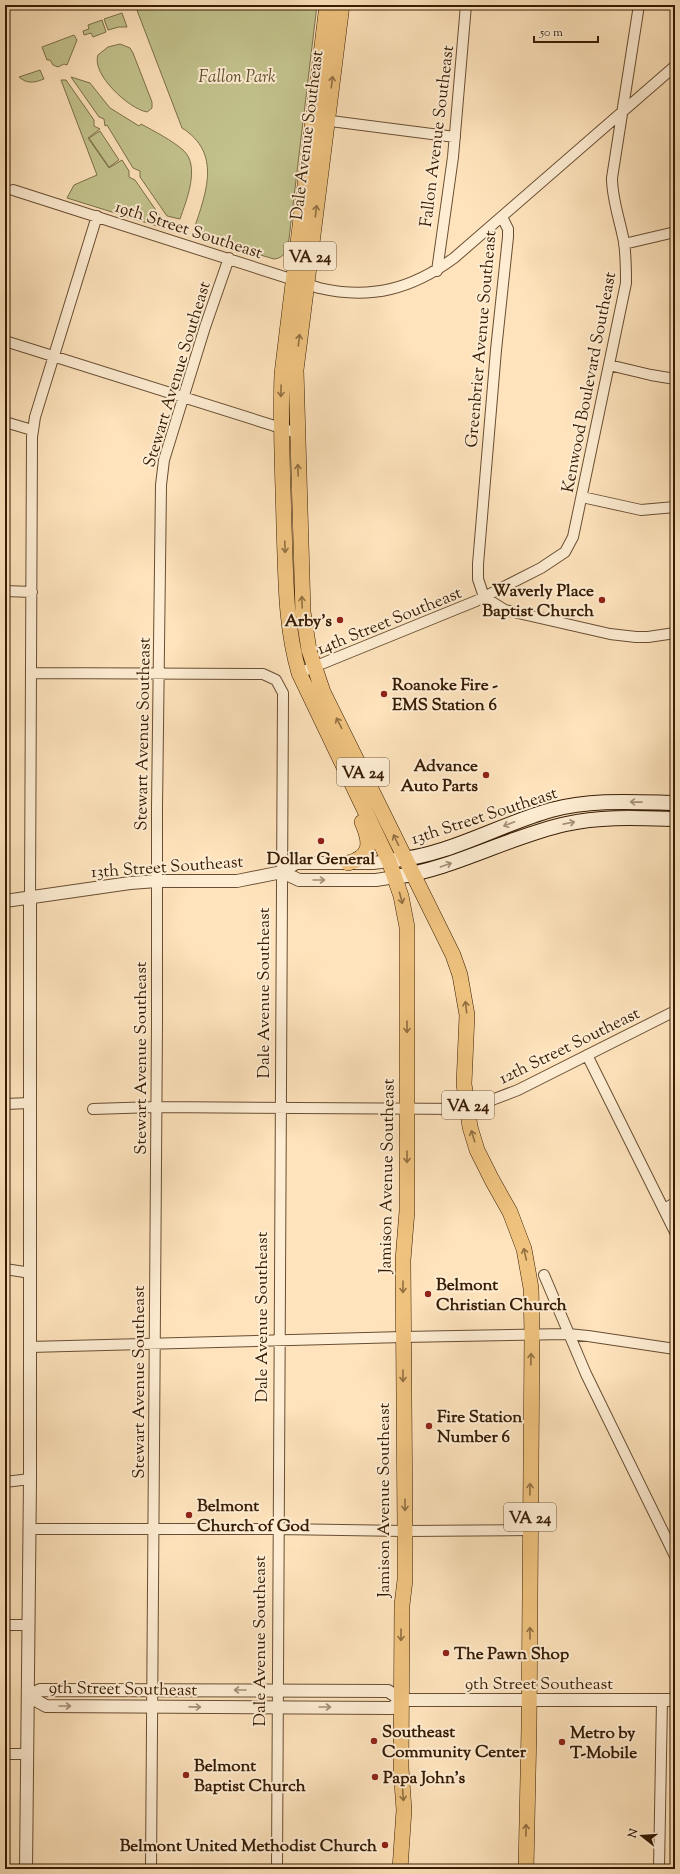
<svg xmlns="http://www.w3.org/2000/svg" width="680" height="1874" viewBox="0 0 680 1874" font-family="'Sorts Mill Goudy',serif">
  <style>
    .green { fill: #c3c38e; stroke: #7c7049 }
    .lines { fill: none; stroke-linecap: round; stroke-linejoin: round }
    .minor-casing { stroke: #684e32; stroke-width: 12 }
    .tertiary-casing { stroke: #684e32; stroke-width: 14 }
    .secondary-casing { stroke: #361c04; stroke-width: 16 }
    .primary-casing { stroke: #361c04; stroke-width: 16 }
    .minor { stroke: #feedd3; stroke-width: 10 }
    .tertiary { stroke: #feedd3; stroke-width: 12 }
    .secondary { stroke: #feedd3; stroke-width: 14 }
    .primary { stroke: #efc27e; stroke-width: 15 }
    .oneway { stroke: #926f41 }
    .oneway2 { stroke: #a48f76 }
    .poi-dot { fill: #8f2418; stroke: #feedd3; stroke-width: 1.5 }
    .labels { text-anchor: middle; stroke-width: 4; stroke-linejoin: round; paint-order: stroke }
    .shield { fill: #feedd3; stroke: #725b42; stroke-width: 1 }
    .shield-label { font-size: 16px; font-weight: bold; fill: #361c04 }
    .park-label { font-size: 17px; font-style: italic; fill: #604e2d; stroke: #feedd3 }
    .street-label { font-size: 17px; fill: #361c04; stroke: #feedd3 }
    .poi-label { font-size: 17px; font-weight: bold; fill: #361c04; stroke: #feedd3; text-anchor: start }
  </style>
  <rect width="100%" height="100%" fill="#fee3bc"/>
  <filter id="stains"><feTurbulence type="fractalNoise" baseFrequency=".005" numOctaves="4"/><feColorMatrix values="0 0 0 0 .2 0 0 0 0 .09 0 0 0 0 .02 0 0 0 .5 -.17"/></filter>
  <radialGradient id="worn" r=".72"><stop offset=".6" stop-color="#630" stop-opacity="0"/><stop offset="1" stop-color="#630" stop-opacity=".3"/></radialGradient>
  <!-- green -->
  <path class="green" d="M135,5H317L288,247C285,254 282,258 274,259L200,237L194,233V229C206,193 222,153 182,128Z
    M122,13L127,27H119L108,30L104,19Z
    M102,20L106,32L93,37L91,33L84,35L83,31L89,29L88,25Z
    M74,35L77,40L67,65L64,64L58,67L53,65L50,60H47L42,47Z
    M120,44L130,48L133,53L152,102V108L147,112C129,109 91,74 98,55L108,47Z
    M40,70L44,79C34,83 27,84 19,77Z
    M71,77L90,83L110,108L139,126L141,124C154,131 173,141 183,150C201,166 186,201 180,219L167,216L140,177V171L133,168L107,125L105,126L104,119L99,117Z
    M61,80H66L94,120V126L100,129L88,138L109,168L122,160L129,171V177L135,180L162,219L160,227L67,198L74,185L97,175Z
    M100,131L119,160L109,167L89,138Z"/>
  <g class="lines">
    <!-- minor casing -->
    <g class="minor-casing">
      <path id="minor" d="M323,120L455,137
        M13,190L319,288C371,300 412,289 454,258L675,66
        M502,217L508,229V237L496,350L478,564V579L484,597L505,610L610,634L636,637H648L675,633
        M624,244L675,232
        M437,271L453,157L466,5
        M5,341L297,433
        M609,365L651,375L675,379
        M5,422L32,430
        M582,497L641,510L675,507
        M5,591L32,592
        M32,673L263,674L276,680L283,693L277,1869
        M299,673L476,601L541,568L565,552L573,537L626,283C626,269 626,256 624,242C620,220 612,200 612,178L639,5
        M30,897L32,437L35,417L97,216
        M587,1055L675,1232
        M5,1104L30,1103
        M93,1109L155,1107L468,1109L518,1090L675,1011
        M664,1209L675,1203
        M5,1269L31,1273
        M544,1275L586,1374L675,1556
        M30,1347L403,1337L568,1334L588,1336L675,1349
        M5,1482L30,1479
        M29,1529H279L405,1531L530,1530
        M5,1625H28
        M5,1754H27
        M151,1869L157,1024V808L161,485L164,460L205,327L229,258
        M659,1869L662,1700"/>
    </g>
    <!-- tertiary casing -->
    <g class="tertiary-casing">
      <path id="tertiary" d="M282,872L299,880H376L395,877
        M5,901L130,883L157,881H237L282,872L296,863H373L389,861
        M402,1700L392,1708L46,1706L28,1696L40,1690L388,1691L402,1700H675
        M26,1869L30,1479V897"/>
    </g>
    <!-- secondary casing -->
    <g class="secondary-casing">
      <path id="secondary" d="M395,860C449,855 498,825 551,810C591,799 634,802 675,803
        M395,877C454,869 507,837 566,824C601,816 639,818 675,819"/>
    </g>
    <!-- primary casing -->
    <g class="primary-casing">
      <path id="primary" d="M327,5L282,374C280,425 283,476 284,526C286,576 285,625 299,673L389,861L401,896L407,927V1211L403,1260L405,1531V1580L402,1605L401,1768L404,1810L400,1869
        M342,5L296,370L303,612L309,650L323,692L453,955L460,975L467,1015L464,1084L470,1127L477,1150L492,1180L510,1212L524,1249L531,1288L532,1335L529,1728L526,1869
        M348,863C372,857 371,842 362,822"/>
    </g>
    <!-- minor -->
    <use href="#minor" class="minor"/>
    <!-- tertiary -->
    <use href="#tertiary" class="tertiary"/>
    <!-- secondary -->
    <use href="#secondary" class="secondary"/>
    <!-- primary -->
    <use href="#primary" class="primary"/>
  </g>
  <!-- one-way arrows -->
  <defs><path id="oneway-shaft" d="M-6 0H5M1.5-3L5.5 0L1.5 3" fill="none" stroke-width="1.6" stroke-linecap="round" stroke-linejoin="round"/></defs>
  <g class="oneway">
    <use href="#oneway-shaft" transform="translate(332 82) rotate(-83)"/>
    <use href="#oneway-shaft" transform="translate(316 211) rotate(-83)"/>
    <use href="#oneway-shaft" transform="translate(299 340) rotate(-83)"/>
    <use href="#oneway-shaft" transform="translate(281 391) rotate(91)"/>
    <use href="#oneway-shaft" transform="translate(298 470) rotate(-92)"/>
    <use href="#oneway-shaft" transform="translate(285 547) rotate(88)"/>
    <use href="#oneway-shaft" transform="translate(302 602) rotate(-92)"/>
    <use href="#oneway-shaft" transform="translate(339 723) rotate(-117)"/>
    <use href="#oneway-shaft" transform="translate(396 840) rotate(-116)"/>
    <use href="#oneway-shaft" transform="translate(401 898) rotate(75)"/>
    <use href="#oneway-shaft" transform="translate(466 1007) rotate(-97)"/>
    <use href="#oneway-shaft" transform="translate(407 1027) rotate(90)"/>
    <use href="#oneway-shaft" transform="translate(473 1136) rotate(-107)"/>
    <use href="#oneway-shaft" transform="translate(407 1157) rotate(90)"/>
    <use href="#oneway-shaft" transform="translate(525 1254) rotate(-103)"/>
    <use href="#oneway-shaft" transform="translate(403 1287) rotate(90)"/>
    <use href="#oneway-shaft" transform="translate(531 1359) rotate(-89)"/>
    <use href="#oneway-shaft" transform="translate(403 1376) rotate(90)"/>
    <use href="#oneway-shaft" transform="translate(530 1489) rotate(-89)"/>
    <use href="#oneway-shaft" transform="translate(405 1505) rotate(90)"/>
    <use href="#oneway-shaft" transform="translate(530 1633) rotate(-90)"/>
    <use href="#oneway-shaft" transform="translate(401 1635) rotate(90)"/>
    <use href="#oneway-shaft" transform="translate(403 1795) rotate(86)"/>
    <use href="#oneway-shaft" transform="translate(526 1830) rotate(-89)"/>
  </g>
  <g class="oneway2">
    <use href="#oneway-shaft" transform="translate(636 802) rotate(-179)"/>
    <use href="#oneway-shaft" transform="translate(569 823) rotate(-11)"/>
    <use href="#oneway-shaft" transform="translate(509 824) rotate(159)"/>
    <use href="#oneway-shaft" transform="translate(446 865) rotate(-20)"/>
    <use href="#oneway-shaft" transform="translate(319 880)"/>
    <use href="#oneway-shaft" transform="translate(240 1690) rotate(-180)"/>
    <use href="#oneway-shaft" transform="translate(65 1706)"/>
    <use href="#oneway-shaft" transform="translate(195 1707) rotate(1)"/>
    <use href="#oneway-shaft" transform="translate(325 1707)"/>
  </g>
  <!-- markers -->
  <g class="poi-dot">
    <circle cx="602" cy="600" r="4"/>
    <circle cx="340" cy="620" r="4"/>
    <circle cx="384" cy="694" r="4"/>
    <circle cx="486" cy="775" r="4"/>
    <circle cx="321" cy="841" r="4"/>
    <circle cx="428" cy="1294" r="4"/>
    <circle cx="429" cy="1426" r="4"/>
    <circle cx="189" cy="1515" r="4"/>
    <circle cx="446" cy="1653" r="4"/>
    <circle cx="374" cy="1741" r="4"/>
    <circle cx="562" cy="1742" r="4"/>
    <circle cx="186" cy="1775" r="4"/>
    <circle cx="375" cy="1777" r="4"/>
    <circle cx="385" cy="1845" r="4"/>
  </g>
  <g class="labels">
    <!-- shield labels -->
    <g class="shield">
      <rect x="284" y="242" width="52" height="28" rx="3"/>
      <rect x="337" y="758" width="52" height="28" rx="3"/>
      <rect x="442" y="1091" width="52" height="28" rx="3"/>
      <rect x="504" y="1503" width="52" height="28" rx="3"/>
    </g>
    <g class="shield-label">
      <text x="310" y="262">VA 24</text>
      <text x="363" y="778">VA 24</text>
      <text x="468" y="1111">VA 24</text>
      <text x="530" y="1523">VA 24</text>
    </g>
    <!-- park labels -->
    <g class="park-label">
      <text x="237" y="82">Fallon Park</text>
    </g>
    <!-- street labels -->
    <g class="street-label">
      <text transform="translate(306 135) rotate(-83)" y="6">Dale Avenue Southeast</text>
      <text transform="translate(436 136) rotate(-83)" y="6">Fallon Avenue Southeast</text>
      <text transform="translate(189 229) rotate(18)" y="6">19th Street Southeast</text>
      <text transform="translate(480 339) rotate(-85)" y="6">Greenbrier Avenue Southeast</text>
      <text transform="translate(176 374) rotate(-73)" y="6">Stewart Avenue Southeast</text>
      <text transform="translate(588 382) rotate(-79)" y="6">Kenwood Boulevard Southeast</text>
      <text transform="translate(389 620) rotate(-22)" y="6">14th Street Southeast</text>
      <text transform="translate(142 734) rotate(-89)" y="6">Stewart Avenue Southeast</text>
      <text transform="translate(484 815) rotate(-18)" y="6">13th Street Southeast</text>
      <text transform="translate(167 866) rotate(-4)" y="6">13th Street Southeast</text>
      <text transform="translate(263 993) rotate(-90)" y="6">Dale Avenue Southeast</text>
      <text transform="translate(569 1045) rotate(-26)" y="6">12th Street Southeast</text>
      <text transform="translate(140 1058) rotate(-90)" y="6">Stewart Avenue Southeast</text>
      <text transform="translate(386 1176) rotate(-89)" y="6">Jamison Avenue Southeast</text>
      <text transform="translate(261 1317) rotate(-90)" y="6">Dale Avenue Southeast</text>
      <text transform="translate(138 1382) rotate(-90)" y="6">Stewart Avenue Southeast</text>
      <text transform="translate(383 1500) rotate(-90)" y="6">Jamison Avenue Southeast</text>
      <text transform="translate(259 1641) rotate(-90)" y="6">Dale Avenue Southeast</text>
      <text x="539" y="1689">9th Street Southeast</text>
      <text transform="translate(123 1688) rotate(1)" y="6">9th Street Southeast</text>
    </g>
    <!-- poi labels -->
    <g class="poi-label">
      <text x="594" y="596" text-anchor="end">Waverly Place<tspan x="594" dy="20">Baptist Church</tspan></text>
      <text x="332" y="626" text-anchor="end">Arby's</text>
      <text x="392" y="690">Roanoke Fire -<tspan x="392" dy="20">EMS Station 6</tspan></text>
      <text x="478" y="771" text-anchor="end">Advance<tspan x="478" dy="20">Auto Parts</tspan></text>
      <text x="321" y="864" text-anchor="middle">Dollar General</text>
      <text x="436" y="1290">Belmont<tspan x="436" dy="20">Christian Church</tspan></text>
      <text x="437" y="1422">Fire Station<tspan x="437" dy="20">Number 6</tspan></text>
      <text x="197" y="1511">Belmont<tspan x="197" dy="20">Church of God</tspan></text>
      <text x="454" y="1659">The Pawn Shop</text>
      <text x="382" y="1737">Southeast<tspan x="382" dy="20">Community Center</tspan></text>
      <text x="570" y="1738">Metro by<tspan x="570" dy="20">T-Mobile</tspan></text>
      <text x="194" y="1771">Belmont<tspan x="194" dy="20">Baptist Church</tspan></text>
      <text x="383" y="1783">Papa John's</text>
      <text x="377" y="1851" text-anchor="end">Belmont United Methodist Church</text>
    </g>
  </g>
  <!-- margin -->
  <rect width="680" height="1874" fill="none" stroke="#fee3bc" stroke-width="20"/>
  <rect x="6" y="6" width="668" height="1862" fill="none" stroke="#361c04" stroke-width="2"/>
  <rect x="10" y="10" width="660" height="1854" fill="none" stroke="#361c04"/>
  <!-- north arrow -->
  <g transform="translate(642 1836) rotate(287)" stroke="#feedd3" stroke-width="3" paint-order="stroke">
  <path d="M0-3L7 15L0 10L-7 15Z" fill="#361c04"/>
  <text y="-6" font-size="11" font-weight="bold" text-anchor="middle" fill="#361c04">N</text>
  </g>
  <!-- scale -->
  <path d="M534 36v6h64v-6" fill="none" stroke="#361c04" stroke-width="2"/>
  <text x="540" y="36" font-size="12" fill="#361c04" stroke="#feedd3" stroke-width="3" paint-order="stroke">50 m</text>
  <rect width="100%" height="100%" filter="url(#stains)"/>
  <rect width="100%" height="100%" fill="url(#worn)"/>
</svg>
